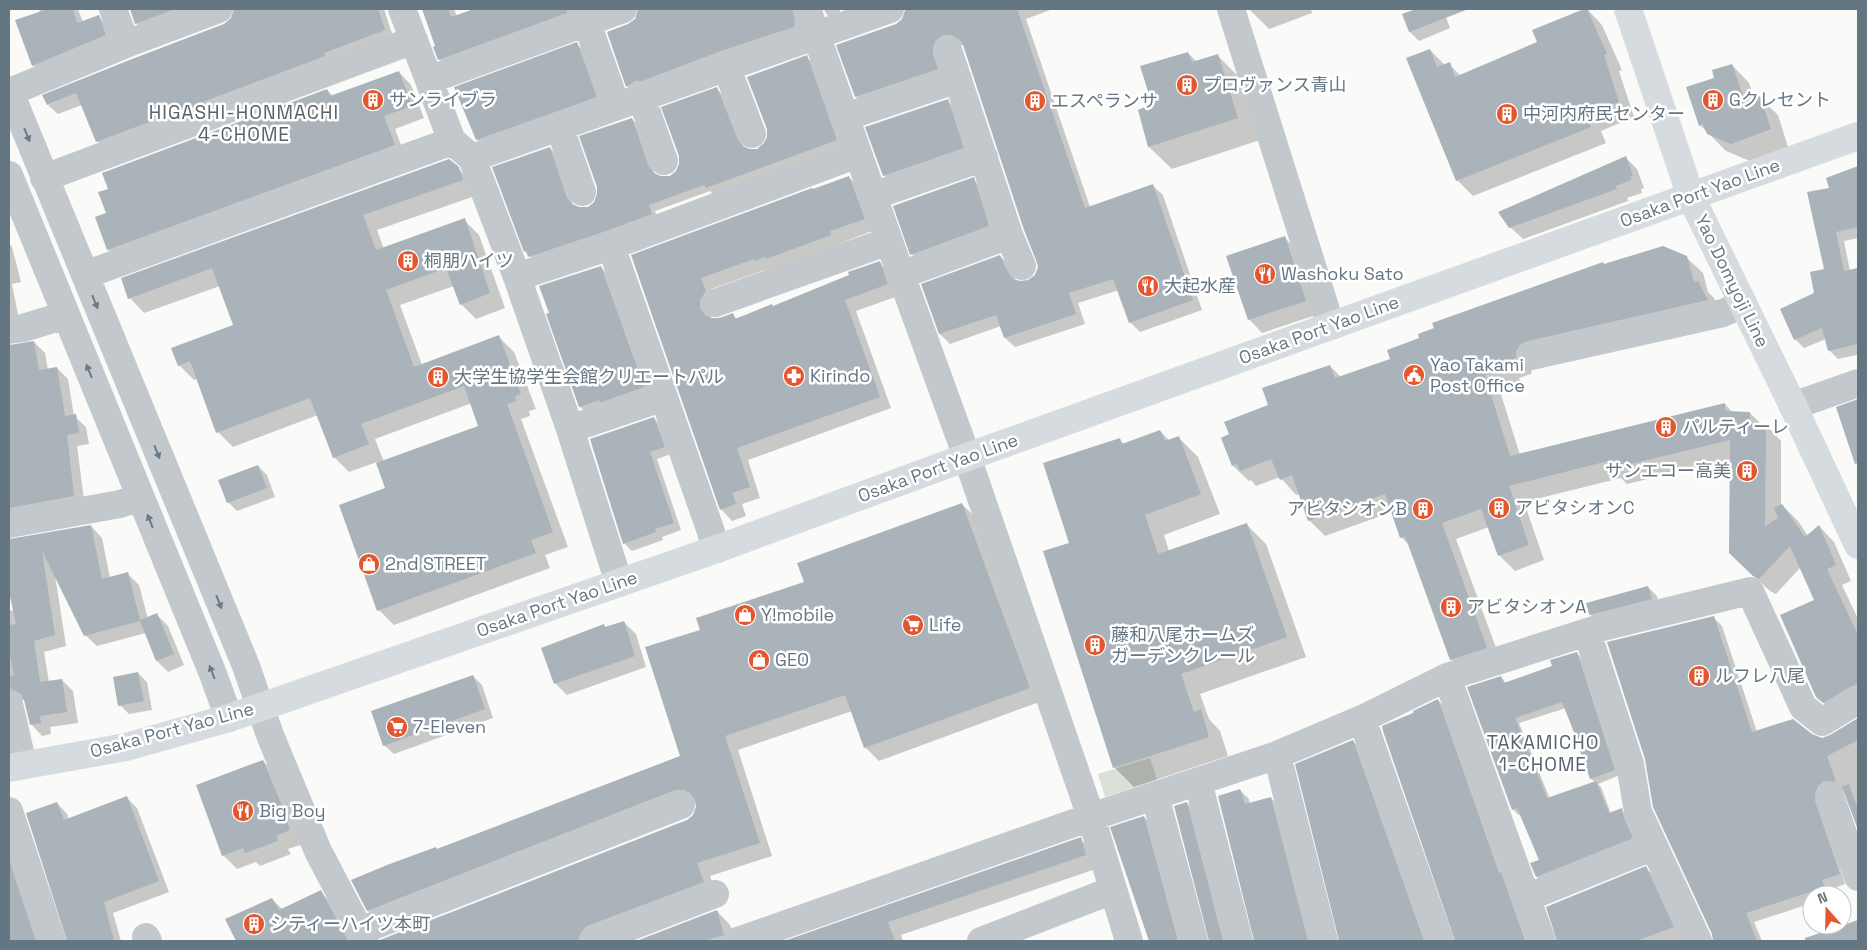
<svg xmlns="http://www.w3.org/2000/svg" width="1867" height="950" viewBox="0 0 1867 950" font-family="'Space Grotesk','Noto Sans JP',sans-serif">
  <style>
    .green { fill: #dadfd7 }
    .shadow { fill: #0003; fill-rule: evenodd }
    .building { fill: #aab3b9 }
    .lines { fill: none; stroke-linecap: round; stroke-linejoin: round }
    .minor { stroke: #c3c8cc; stroke-width: 28 }
    .major { stroke: #d6dbdf; stroke-width: 28 }
    .oneway { fill: #6a7a87 }
    .labels { text-anchor: middle; stroke-width: 5; stroke-linejoin: round; paint-order: stroke }
    .poi-label { font-size: 18px; fill: #657683; stroke: #fff; text-anchor: start }
    .street-label { font-size: 18px; fill: #657683; stroke: #fff }
    .neighbourhood-label { font-size: 19px; letter-spacing: 1px; fill: #57646e; stroke: #fff }
  </style>
  <rect width="100%" height="100%" fill="#fafaf8"/>
  <!-- green -->
  <path class="green" d="M1150,758L1157,780L1105,797L1098,774Z"/>
  <!-- shadow -->
  <path class="shadow" d="M39,9H78L83,22L98,16L108,26L115,45L43,75L33,65L40,13Z
    M131,9H211L146,33L136,23Z
    M235,9H384L394,40L107,151L97,141L82,105L58,114L48,105L225,25L232,20L236,12Z
    M423,9H454L457,17L477,9H580L576,16L449,69L439,59L437,47Z
    M639,9H805L806,36L637,96L627,86L629,25L636,19Z
    M824,9H839L844,22L837,24L827,15Z
    M906,9H1053L1026,19L1090,207L1153,186L1163,195L1202,310L1140,332L1130,322L1119,290L1078,303L1085,324L1015,347L1005,338L1001,326L950,344L940,334L923,285L1000,256L1010,266L1016,281H1029L1036,276L1039,269L1038,260L964,45H953L947,79L866,106L856,97L896,25L903,20Z
    M1249,9H1311L1312,13L1269,29Z
    M1419,9H1441L1444,12L1450,28L1419,41L1410,32L1403,15Z
    M1587,9L1602,25L1622,70L1619,71L1634,117L1601,131L1606,143L1473,196L1457,180L1430,50L1445,65L1449,64L1461,76L1539,43L1534,31Z
    M577,44L584,51L603,104L485,147L477,139Z
    M1188,53L1197,62L1218,56L1240,78L1260,140L1172,169L1149,147L1140,110L1153,104Z
    M806,57L813,63L842,147L713,194L710,191L655,211L658,220L536,262L525,251L550,148L556,154L573,205L578,208H588L595,203L632,119L638,125L655,174L660,177H670L677,172L717,89L723,95L744,148L758,150L765,144Z
    M1732,65L1749,83L1755,99L1760,98L1778,115L1788,147L1750,161L1726,151L1700,125L1716,78Z
    M399,72L411,85L424,118L395,129L406,158L121,262L108,250L97,217L108,213L327,90L333,96Z
    M947,100L955,108L970,155L891,183L884,175Z
    M1625,157L1637,169L1644,188L1641,189L1642,193L1627,198L1628,201L1523,239L1510,227Z
    M1858,167V238L1844,241L1850,271L1858,269V357L1857,355L1838,359L1829,350L1826,339L1804,348L1795,339L1825,270L1830,189L1828,179Z
    M458,168L473,184L478,195L377,230L384,249L464,220L479,235L505,308L476,319L461,304L454,286L400,305L422,365L499,337L514,352L536,409L529,411L530,416L521,419L568,547L545,555L550,568L394,625L379,610L386,489L377,462L349,472L334,457L318,415L233,447L218,432L198,379L194,380L179,365L234,326L220,286L144,313L130,298ZM472,403L480,426L384,462L375,439Z
    M849,177L860,189L875,230L841,243L842,246L767,271L765,270L711,289L716,303L711,311V319L733,315L737,319L774,307L879,263L891,274L898,296L856,311L891,408L748,460L760,498L742,504L746,516L732,521L721,509L632,256Z
    M973,179L978,184L994,231L916,259L912,254Z
    M1285,238L1298,251L1319,314L1262,333L1249,319Z
    M9,243L12,247L21,282L12,284L20,325L9,331Z
    M1686,257L1703,273L1708,292L1714,298L1723,316L1532,367L1531,374L1519,378L1521,383L1500,391L1520,455L1725,404L1733,413H1750L1762,425H1766L1781,441V506L1782,505L1798,521L1808,536L1819,526L1834,542L1851,581L1842,585L1858,619V707L1833,713L1817,696L1815,600L1801,567L1776,594L1770,591L1746,569L1731,459L1627,484L1621,478L1524,502L1544,560L1515,571L1499,555L1489,527L1456,539L1502,664L1467,675L1451,659L1410,546L1401,537L1392,512L1325,536L1309,520L1299,494L1296,495L1280,477L1256,486L1251,480L1249,481L1233,466L1231,435L1330,366L1341,377L1391,359L1605,265Z
    M601,267L607,274L650,394L587,413L580,407Z
    M34,342L45,353L48,370L57,368L68,379L74,416L86,427L89,444L77,446L85,507L9,525V346Z
    M1858,401V457L1852,451L1837,408Z
    M654,418L661,426L671,454L657,459L681,530L662,537L663,540L632,551L624,543Z
    M1160,431L1170,441L1179,438L1198,457L1220,514L1164,535L1169,551L1246,524L1266,544L1306,657L1200,694L1209,719L1220,731L1228,756L1134,787L1114,767L1071,544L1119,439L1124,444Z
    M258,466L267,475L275,497L237,511L228,502Z
    M962,504L976,518L1042,701L879,761L865,747L852,711L738,750L772,856L710,876L717,895L599,941H381L688,820L694,815L697,803L689,804L382,924L368,911L353,881L681,757L702,630L805,582Z
    M91,526L102,538L110,578L128,574L139,585L148,619L157,615L168,626L184,665L168,672L157,661L146,633L97,646L85,635L55,575L66,646L44,652L49,682L62,680L73,691L78,723L50,727L51,734L42,736L31,724L25,700H17L9,705V611L14,610L9,587V540Z
    M1648,587L1657,596L1660,608L1599,623L1590,614Z
    M1713,617L1722,626L1757,732L1812,735L1822,739L1831,736L1858,720V826L1846,791L1834,790L1843,867L1840,868L1845,884L1831,889L1833,895H1812V903L1754,922L1762,941H1714Z
    M624,622L636,634L646,667L567,695L555,683L604,626L606,628Z
    M1577,653L1582,659L1620,775L1598,784L1601,787L1611,814L1621,810L1627,815L1629,825L1637,843L1542,882L1537,877L1540,860L1521,814L1518,815L1513,809L1501,677L1506,683L1553,666ZM1566,708L1583,751H1581L1591,779L1595,782L1550,799L1519,723Z
    M138,673L147,682L152,710L129,714L120,705Z
    M473,676L482,685L493,718L394,754L384,745Z
    M1438,700L1447,709L1530,941H1456L1415,714Z
    M1353,741L1362,750L1429,941H1340Z
    M263,761L277,775L303,844L288,849L291,854L260,866L256,862L237,869L223,855Z
    M1240,790L1249,799L1250,804L1271,798L1280,807L1314,941H1255Z
    M127,798L137,808L169,892L113,913L121,941H68L57,803L67,814L69,819Z
    M1187,803L1196,812L1229,941H1210Z
    M1144,817L1153,826L1184,941H1150L1141,911Z
    M1080,839L1094,852L1099,868L901,935L903,941H788Z
    M9,841L42,941H9Z
    M1646,868L1655,877L1685,941H1558V935Z
    M320,892L334,905L353,941H271L270,939L266,941H237L226,920L272,899L283,910Z
    M717,911L730,925L736,941H639Z
    M1858,921V941H1818L1816,936Z"/>
  <!-- building -->
  <path class="building" d="M48,9H73L77,23L99,15L106,35L32,66L15,20Z
    M130,9H175L135,24Z
    M234,9H378L385,30L324,53L325,56L96,142L76,93L47,105L42,95L132,59L224,24L231,18Z
    M422,9H448L451,17L474,9H567V13L438,60L433,47L435,46Z
    M638,9H792L795,21L794,27L721,51L642,81H635L626,87L607,32L628,24L635,19Z
    M908,9H1017L1085,208L1153,184L1193,300L1129,323L1113,279L1069,293L1076,314L1004,338L996,315L939,334L921,284L1000,255L1008,272L1013,279L1020,281L1028,280L1035,275L1038,267L1036,260L1024,230L963,45L959,39L951,35H943L936,40L933,47V54L938,69L855,97L836,45L896,24L902,19L905,10Z
    M1416,9H1465L1466,10L1409,32L1402,14Z
    M1584,9H1587L1607,54L1604,55L1619,102L1586,115L1591,127L1456,181L1406,58L1430,49L1437,67L1450,62L1455,77L1537,42L1532,30Z
    M577,42L597,97L476,140L454,87Z
    M1188,52L1192,62L1218,54L1238,118L1148,147L1138,110L1152,104L1140,66Z
    M807,55L837,140L706,188L704,185L649,205L652,214L606,231L528,257L526,251L524,252L492,167L550,147L567,198L572,204L579,207H588L594,202L597,194V187L579,136L632,118L649,167L654,173L661,176H670L676,171L679,164V156L661,107L717,87L738,140L743,146L749,149H757L764,143L767,137V129L747,77Z
    M1732,64L1745,102L1760,96L1771,129L1731,144L1707,134L1703,124L1699,126L1686,87L1714,78L1712,70Z
    M399,71L412,106L384,116L395,145L107,250L95,217L106,213L98,192L108,189L102,173L327,89L330,96Z
    M948,99L964,148L883,176L865,127Z
    M1626,156L1633,176L1630,177L1631,180L1616,186L1617,189L1509,228L1498,212Z
    M449,159L459,167L463,180L363,215L376,250L465,218L490,293L460,305L446,268L386,290L414,367L499,335L521,394L515,396L516,401L507,404L553,532L531,540L536,553L377,611L339,505L385,488L376,463L478,426L464,386L361,424L369,444L333,458L310,398L216,433L190,361L178,366L171,348L233,325L212,268L128,299L121,278Z
    M1858,166V227L1836,232L1844,271L1858,268V344L1828,351L1822,328L1794,340L1780,309L1814,293L1810,272L1824,269L1807,192L1829,188L1826,178Z
    M849,176L865,219L830,231L831,235L766,259L765,257L754,261V259L701,278L706,291L700,300V308L705,315L712,318H720L733,313L735,319L772,304L773,306L849,275L848,272L880,261L888,284L845,300L880,397L737,448L750,487L732,493L736,504L720,510L631,255L812,188L813,189Z
    M974,177L989,226L910,255L893,206Z
    M1285,236L1306,301L1248,320L1226,256Z
    M1663,246L1687,256L1694,282L1698,281L1708,300L1528,341L1521,344L1516,351V358L1504,362L1506,368L1485,375L1510,456L1725,403V411L1750,412V424H1766L1765,526L1778,518L1774,508L1782,504L1805,537L1819,525L1836,565L1827,569L1858,635V684L1850,687L1823,703L1816,697L1780,615L1814,600L1790,546L1759,579L1753,576L1729,553L1730,440L1610,469L1608,461L1509,486L1529,545L1498,556L1481,509L1442,523L1487,648L1450,660L1405,536L1400,538L1385,494L1308,521L1292,475L1280,480L1271,459L1240,471L1237,464L1232,466L1221,438L1229,434L1224,422L1268,405L1262,388L1330,365L1335,378L1390,359L1387,350L1419,338L1418,334L1434,328L1432,323L1603,262L1604,264Z
    M601,266L644,387L599,403L600,400L579,407L546,314L549,313L539,286Z
    M34,341L39,370L57,367L65,416L76,414L79,433L67,435L74,496L9,508V345Z
    M1858,399V463L1855,464L1836,407Z
    M654,417L665,447L650,452L674,523L655,529L656,532L623,544L590,439Z
    M1160,430L1165,441L1179,436L1201,494L1145,515L1158,554L1247,523L1287,637L1181,674L1194,712L1201,709L1209,737L1113,768L1043,551L1069,543L1043,463L1120,438L1122,444Z
    M258,465L267,488L227,503L218,480Z
    M962,503L1030,688L864,748L845,695L725,736L760,843L697,863L704,882L587,926L581,932L578,941H381L380,940L687,820L693,815L696,807L695,799L690,793L684,790H675L367,911L351,880L387,865L436,847L437,849L680,756L645,647L700,630L696,618L804,582L797,563Z
    M91,525L102,579L128,572L140,620L157,613L174,654L156,661L140,621L84,636L42,551L55,635L34,641L40,682L62,679L67,712L40,716L41,723L30,725L24,700L20,693L11,689L9,677L14,675L9,650V625L16,624L9,592V539Z
    M1648,586L1652,599L1589,615L1586,603Z
    M1714,616L1752,732L1793,719L1812,734L1822,738L1830,735L1858,718V740L1827,756L1836,782L1824,781L1818,786L1815,794V801L1840,874L1822,880L1825,887L1746,913L1757,941H1713L1712,934L1653,807L1645,759L1607,642Z
    M624,621L635,656L554,684L541,648L604,624L605,627Z
    M1577,652L1615,770L1590,779L1580,751L1581,750L1562,702L1515,718L1547,798L1596,781L1609,813L1622,808L1624,818L1633,838L1536,877L1530,863L1539,860L1517,808L1512,810L1467,687L1501,676L1504,683L1552,666L1550,660Z
    M138,672L144,701L118,706L113,677Z
    M473,675L485,709L383,746L371,711Z
    M1438,699L1499,873L1501,872L1525,941H1455L1383,731L1382,726L1413,713V711Z
    M1353,740L1424,941H1339L1295,764Z
    M263,760L284,810H283L290,830L276,836L278,841L245,853L243,848L222,856L196,785Z
    M1849,784L1858,810V830L1842,787Z
    M1240,789L1245,804L1271,797L1308,941H1254L1218,796Z
    M127,796L159,881L104,902L114,941H67L26,813L57,802L64,820Z
    M1187,802L1223,941H1209L1174,806Z
    M1144,816L1178,941H1149L1110,827Z
    M1081,837L1086,855L888,922L895,941H784Z
    M9,860L36,941H9Z
    M1646,866L1674,927L1636,941H1557L1546,907Z
    M321,890L348,941H236L225,919L272,898L279,910Z
    M717,910L724,935L704,941H636Z
    M1858,920V941H1805V938Z"/>
  <g class="lines">
    <!-- minor -->
    <path class="minor" d="M113,9L126,44
      M402,9L452,141L472,158L517,277L570,429L619,583
      M582,9L616,105
      M807,9L901,275L967,457L1091,817L1129,941
      M1231,9L1331,326
      M948,50L1009,235L1022,266
      M726,66L752,134
      M429,80L623,9
      M9,90L246,666L270,735L318,851L365,941
      M10,92L126,44L219,9
      M641,96L664,161
      M845,117L958,79
      M560,128L582,192
      M472,158L890,9
      M9,175L213,674L229,718
      M44,178L414,40
      M873,196L984,157
      M611,246L717,549
      M85,275L452,141
      M901,275L1009,235
      M517,277L611,246L858,154
      M715,303L889,241
      M9,330L23,328L66,315
      M1531,356L1723,313L1743,304
      M1793,406L1858,383
      M570,429L664,397
      M9,524L120,504L140,497
      M1587,632L1630,764L1638,812L1698,941
      M1447,677L1542,941
      M9,704L23,765
      M1362,719L1440,941
      M1277,755L1324,941
      M1198,782L1239,941
      M1155,796L1194,941
      M1830,796L1858,877
      M9,811L52,941
      M1526,898L1654,846
      M360,931L681,805
      M146,937L148,941
      M593,941L715,894
      M738,941L1091,817L1277,755L1362,719L1447,677L1603,627L1750,591L1803,707L1822,722L1858,700
      M981,941L1113,890"/>
    <!-- major -->
    <path class="major" d="M1628,9L1691,197L1793,406L1858,545
      M9,768L126,747L229,718L717,549L967,457L1858,136"/>
  </g>
  <!-- one-way arrows -->
  <defs><path id="oneway-solid" d="M-6-.8H1V-3.2L6.5 0L1 3.2V.8H-6Z" transform="scale(1.25)"/></defs>
  <g class="oneway">
    <use href="#oneway-solid" transform="translate(27 135) rotate(68)"/>
    <use href="#oneway-solid" transform="translate(95 302) rotate(68)"/>
    <use href="#oneway-solid" transform="translate(89 371) rotate(-112)"/>
    <use href="#oneway-solid" transform="translate(157 452) rotate(68)"/>
    <use href="#oneway-solid" transform="translate(150 521) rotate(-112)"/>
    <use href="#oneway-solid" transform="translate(219 602) rotate(68)"/>
    <use href="#oneway-solid" transform="translate(212 672) rotate(-111)"/>
  </g>
  <!-- icons -->
  <defs>
    <g id="building-disc" transform="scale(1.125)"><circle r="9.5" fill="#e4572e" stroke="#fff"/><path d="M-4-6H4V6H1V3H-1V6H-4ZM-2.5-4.3h1.7v1.8h-1.7ZM.8-4.3h1.7v1.8H.8ZM-2.5-1h1.7V.8h-1.7ZM.8-1h1.7V.8H.8Z" fill="#fff"/></g>
    <g id="restaurant-disc" transform="scale(1.125)"><circle r="9.5" fill="#e4572e" stroke="#fff"/><path d="M-5-6h1v4h1v-4h1v4h1v-4h1v5L-1.5 .5V6h-2V.5L-5-1ZM5-6V6H3V1.5H1.5Q1.5-4 5-6Z" fill="#fff"/></g>
    <g id="civic-disc" transform="scale(1.125)"><circle r="9.5" fill="#e4572e" stroke="#fff"/><path d="M-.6-6.5H3V-4.5H.6V-3L4-1V1h2V6H-6V1h2V-1L-.6-3ZM-1.2 2.5V6h2.4V2.5Z" fill="#fff"/></g>
    <g id="pharmacy-disc" transform="scale(1.125)"><circle r="9.5" fill="#e4572e" stroke="#fff"/><path d="M-2-6h4v4h4v4h-4v4h-4v-4h-4v-4h4Z" fill="#fff"/></g>
    <g id="shop-disc" transform="scale(1.125)"><circle r="9.5" fill="#e4572e" stroke="#fff"/><path d="M-5-2.5h2.3a2.7 3.5 0 0 1 5.4 0H5L5.5 6h-11ZM-1.5-2.5h3a1.5 2.3 0 0 0-3 0Z" fill="#fff"/></g>
    <g id="supermarket-disc" transform="scale(1.125)"><circle r="9.5" fill="#e4572e" stroke="#fff"/><path d="M-6-5.5h2.5l.6 2H6L4.5 2H-2.5L-4.4-4H-6ZM-1.5 3.2a1.3 1.3 0 1 0 .1 0ZM3 3.2a1.3 1.3 0 1 0 .1 0Z" fill="#fff"/></g>
  </defs>
  <g fill-rule="evenodd">
    <use href="#building-disc" x="1187" y="85"/>
    <use href="#building-disc" x="373" y="100"/>
    <use href="#building-disc" x="1713" y="100"/>
    <use href="#building-disc" x="1035" y="101"/>
    <use href="#building-disc" x="1507" y="114"/>
    <use href="#building-disc" x="408" y="261"/>
    <use href="#restaurant-disc" x="1265" y="274"/>
    <use href="#restaurant-disc" x="1148" y="286"/>
    <use href="#civic-disc" x="1414" y="375"/>
    <use href="#pharmacy-disc" x="794" y="376"/>
    <use href="#building-disc" x="438" y="377"/>
    <use href="#building-disc" x="1666" y="427"/>
    <use href="#building-disc" x="1747" y="471"/>
    <use href="#building-disc" x="1499" y="508"/>
    <use href="#building-disc" x="1423" y="509"/>
    <use href="#shop-disc" x="369" y="564"/>
    <use href="#building-disc" x="1451" y="607"/>
    <use href="#shop-disc" x="745" y="615"/>
    <use href="#supermarket-disc" x="913" y="625"/>
    <use href="#building-disc" x="1095" y="645"/>
    <use href="#shop-disc" x="759" y="660"/>
    <use href="#building-disc" x="1699" y="676"/>
    <use href="#supermarket-disc" x="397" y="727"/>
    <use href="#restaurant-disc" x="243" y="811"/>
    <use href="#building-disc" x="254" y="924"/>
  </g>
  <g class="labels">
    <!-- poi labels -->
    <g class="poi-label">
      <text x="1203" y="91">プロヴァンス青山</text>
      <text x="389" y="106">サンライブラ</text>
      <text x="1729" y="106">Gクレセント</text>
      <text x="1051" y="107">エスペランサ</text>
      <text x="1523" y="120">中河内府民センター</text>
      <text x="424" y="267">桐朋ハイツ</text>
      <text x="1281" y="280">Washoku Sato</text>
      <text x="1164" y="292">大起水産</text>
      <text x="1430" y="371">Yao Takami<tspan x="1430" dy="21">Post Office</tspan></text>
      <text x="810" y="382">Kirindo</text>
      <text x="454" y="383">大学生協学生会館クリエートパル</text>
      <text x="1682" y="433">パルティーレ</text>
      <text x="1731" y="477" text-anchor="end">サンエコー高美</text>
      <text x="1515" y="514">アビタシオンC</text>
      <text x="1407" y="515" text-anchor="end">アビタシオンB</text>
      <text x="385" y="570">2nd STREET</text>
      <text x="1467" y="613">アビタシオンA</text>
      <text x="761" y="621">Y!mobile</text>
      <text x="929" y="631">Life</text>
      <text x="1111" y="641">藤和八尾ホームズ<tspan x="1111" dy="21">ガーデンクレール</tspan></text>
      <text x="775" y="666">GEO</text>
      <text x="1715" y="682">ルフレ八尾</text>
      <text x="413" y="733">7-Eleven</text>
      <text x="259" y="817">Big Boy</text>
      <text x="270" y="930">シティーハイツ本町</text>
    </g>
    <!-- street labels -->
    <g class="street-label">
      <text transform="translate(1700 193) rotate(-20)" y="6">Osaka Port Yao Line</text>
      <text transform="translate(1732 281) rotate(64)" y="6">Yao Domyoji Line</text>
      <text transform="translate(1319 330) rotate(-20)" y="6">Osaka Port Yao Line</text>
      <text transform="translate(938 468) rotate(-20)" y="6">Osaka Port Yao Line</text>
      <text transform="translate(557 604) rotate(-19)" y="6">Osaka Port Yao Line</text>
      <text transform="translate(172 730) rotate(-15)" y="6">Osaka Port Yao Line</text>
    </g>
    <!-- neighbourhood labels -->
    <g class="neighbourhood-label">
      <text x="244" y="119">HIGASHI-HONMACHI<tspan x="244" dy="22">4-CHOME</tspan></text>
      <text x="1543" y="749">TAKAMICHO<tspan x="1543" dy="22">1-CHOME</tspan></text>
    </g>
  </g>
  <!-- border -->
  <rect width="1867" height="950" fill="none" stroke="#657683" stroke-width="20"/>
  <!-- north arrow -->
  <g transform="translate(1827 910) rotate(340)"><circle r="24" fill="#ffffff" stroke="#c1c8cd"/>
  <path d="M0-4L9 19L0 12L-9 19Z" fill="#e4572e"/>
  <text y="-8" font-size="14" font-weight="bold" text-anchor="middle" fill="#657683">N</text>
  </g>
</svg>
